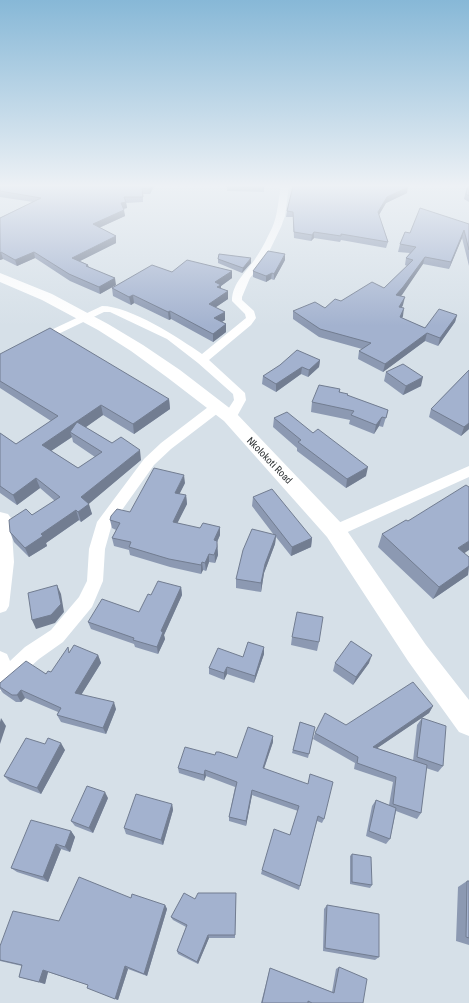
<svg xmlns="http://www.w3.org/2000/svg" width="469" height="1003" viewBox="0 0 469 1003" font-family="'Roboto Condensed',sans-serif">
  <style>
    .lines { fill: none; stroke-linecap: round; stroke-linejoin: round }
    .minor { fill: #fff; fill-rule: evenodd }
    .secondary { fill: #fff; fill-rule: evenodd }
    .wall { fill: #8c99b2; fill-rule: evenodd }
    .shaded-wall { fill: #727d91 }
    .building { fill: #a3b2cf; stroke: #727d91 }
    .labels { text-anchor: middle; stroke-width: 4; stroke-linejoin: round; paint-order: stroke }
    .street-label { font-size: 10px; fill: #2e3235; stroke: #fff }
  </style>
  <rect width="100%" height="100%" fill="#d6e0e8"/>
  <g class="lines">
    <!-- minor -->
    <path class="minor" d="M281,186H289L285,216L281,227L266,258L250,278L242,297V300L254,311L256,318L251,325L209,360L245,393L246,400L235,420L230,421L225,420L223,417L234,400L233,394L198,363L167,339L110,312H104L0,362V354L102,306C130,306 179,338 202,354L246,318L245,314L232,301C232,282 248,271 257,256C263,247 267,238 272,228C278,215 278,200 281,186Z
      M217,403L222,404L223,407L222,410L171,449L154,465L112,524L105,549L103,581L92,607L63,642L39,659L7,688L0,691V651L7,654L10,661L25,647L51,630L79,597L87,581L89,549L97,522L144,459L161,443L212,404Z
      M469,466V477L341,535L335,537L329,535L327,531L329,527Z
      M0,512L8,514L11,518L14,562L9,606L6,611L0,613Z"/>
    <!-- secondary -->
    <path class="secondary" d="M0,273L52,294L108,324L143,345L180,370L236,413L343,525L426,645L469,700V736L459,732L408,661L327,537L224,421L168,378L131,351L98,330L42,300L0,282Z"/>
  </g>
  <!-- wall -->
  <path class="wall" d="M0,186H154L150,194H143V202L126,203L127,208L123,209L125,216L99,228L116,236V243L80,261L88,265L89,267L116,285L100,294L70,281L35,258L17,266L3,259L0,260V218L33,202L0,197Z
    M227,186L264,188V192L227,191Z
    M467,186H469V202L464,199Z
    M407,193L386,203L379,215L388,242L386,248L341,240L340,242L314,238L311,241L294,238L293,217H286L287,211Z
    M469,224V266L462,238L449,269L423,264L400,296L403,305L402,307L403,316L402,318L425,328L457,315L455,322L438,346L425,341L383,372L358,359L359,351L362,349L319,337L293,319V311L325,308L341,301L384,288L407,266L405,265L406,258L410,253L398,252L400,244L410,233Z
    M218,259L251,263L242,273L218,263Z
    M285,260L274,280L271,279L266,282L253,277V271Z
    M232,271V278L221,286V289L228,299L215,307L225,320L222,322L226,324V332L213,342L171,319L169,320L134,303L131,305L113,296L112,288L172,272Z
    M0,354L169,399L170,409L134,434L103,415L85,427L112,443L141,460L88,504L92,514L81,522L79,520L46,543L47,546L29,557L14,542L10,532L32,515L55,501L40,488L17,505L0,493V433L16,444L51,421L0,388ZM72,437L73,442L95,457L78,468L51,451Z
    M320,360L319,367L308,377L301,374L276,392L262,384L263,376Z
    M469,370V429L461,436L429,417L431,409Z
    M386,372L421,386L403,395L384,381Z
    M340,389V393L388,410L383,427L379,426L374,434L349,424L350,420L311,412L312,402Z
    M274,418L313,433L366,476L346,488L297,451V448L273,427Z
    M185,483L179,494L186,495L187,504L177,523L220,535L217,542L218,555L215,563L209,562L206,571L203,570L201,574L170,567L130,555L129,550L114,546L112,538L116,530L112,528L110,520L130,512Z
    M253,497L312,538L311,547L291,556L276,537L275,544L264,573L261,592L236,588V579L274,535L252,506Z
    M408,521L464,553L469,557L468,575L433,599L378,547L382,534Z
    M181,587L182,595L164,635L165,639L158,654L135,647L134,644L91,629L88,622L139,612L151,595Z
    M292,637L319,642L317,651L291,645Z
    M264,647V654L254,683L227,674L224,680L209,674V668L243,657Z
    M70,652L98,655L101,663L81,695L116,709L106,734L61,722L57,715L58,712L25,698L21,702H16L3,693L0,689V683L51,672Z
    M335,663H369L353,685L333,671Z
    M433,706L429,713L377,748L413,761L417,725L422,718L443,766L438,772L426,768L421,813L417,819L396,811L390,839L386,844L366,836L372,806L376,800L389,805L393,782L354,769L355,763L313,739L315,733Z
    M300,722L315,727L308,758L292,753Z
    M273,742L264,769L324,819L322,823L317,821L300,886L299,890L261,874L262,870L290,835L298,811L252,795L246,826L229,821V817L235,787L206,776L204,781L179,773L178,768L215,755L237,758Z
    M45,744L65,750L41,794L10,782L4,776Z
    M108,798L93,833L75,826L71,821Z
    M172,804L173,810L163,845L126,834L124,828Z
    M71,831L75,837L70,852L61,849L48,882L17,872L11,868Z
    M352,854L372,885L370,888L350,884V856Z
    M467,881H469V945L456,941L458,887Z
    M236,893L235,938H209L198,964L178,954L177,951L186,927L173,920L171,917L195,899Z
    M131,898L165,905L167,909L147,976L128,969L118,1000L88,985L48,972L45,984L19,977L22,966L0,961V946L59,921Z
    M327,905L379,957L375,960L323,951L324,909Z
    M339,967L363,1003H261L270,968L332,992L336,969Z"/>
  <!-- shaded-wall -->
  <path class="shaded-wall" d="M151,186H154L150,194L149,189Z
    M408,187L407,193L386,203L377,218L378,212L387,197Z
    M126,202L127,208L122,209L121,203Z
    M124,210L125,216L94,230L93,224Z
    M464,230L462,238L449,269L451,262Z
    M314,232V238L311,241L312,235Z
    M116,236V243L74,264L72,258Z
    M1,252L3,259L0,260V253Z
    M34,252L35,258L17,266L15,260Z
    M285,254V260L274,280V274Z
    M425,257L423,264L402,295L394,303L396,295Z
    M251,258V263L242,273L243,268Z
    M232,271V278L221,286V292L217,295L215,282Z
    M272,273L271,279L266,282V276Z
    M115,278L116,285L100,294L99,287Z
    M228,291V299L209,312V304Z
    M133,295L134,303L131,305L129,297Z
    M405,297L403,305L397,314L399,307Z
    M404,308L403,316L398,325L400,317Z
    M170,311L171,319L169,320L168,312Z
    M225,312V320L214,326V318Z
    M457,315L455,322L438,346L440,338Z
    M226,324V332L213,342V334Z
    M427,333L425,341L383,372L385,364Z
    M320,360L319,367L308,377L309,370Z
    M302,367L301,374L276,392V384Z
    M423,377L421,386L403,395L406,386Z
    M169,399L170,409L134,434L133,424Z
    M101,405L103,415L75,435L70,432L72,437L45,455L42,445Z
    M382,417L379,426L374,434L376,425Z
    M469,423V429L461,436L464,427Z
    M140,450L141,460L84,508L81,497Z
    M368,467L366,476L346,488L347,479Z
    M184,475L185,483L176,501L175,493Z
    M36,478L40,488L17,505L13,495Z
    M186,495L187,504L174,530L173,522Z
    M89,504L92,514L81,522L78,512Z
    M76,510L79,520L46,543L47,546L29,557L25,548L41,534Z
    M220,527V535L217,542L218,555L215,563L214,540Z
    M276,535L275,544L264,573L261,592V583L265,564Z
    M312,538L311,547L291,556L292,547Z
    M469,541V550L453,561L458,548Z
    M209,554V562L206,571L205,563Z
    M202,562L203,570L201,574V565Z
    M469,566L468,575L433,599L439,587Z
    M57,585L61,594L64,612L55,623L36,629L32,620Z
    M181,587L182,595L164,635L165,639L158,654L157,647L161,631Z
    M264,647V654L254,683L255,676Z
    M98,655L101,663L78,700L75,693Z
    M372,655L369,663L353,685L356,677Z
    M227,667V674L224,680V673Z
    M21,690L25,698L21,702L17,695Z
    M114,702L116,709L106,734L103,728Z
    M433,706L429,713L370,753L373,747Z
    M1,718L6,726L0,744V722Z
    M273,736V742L262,774L263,768Z
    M61,743L65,750L41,794L37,788Z
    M205,770L206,776L204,781V775Z
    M252,790V795L246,826V821Z
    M105,792L108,798L93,833L89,828Z
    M172,804L173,810L163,845L161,840Z
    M71,831L75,837L70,852L65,847Z
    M56,844L61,849L48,882L43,877Z
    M165,905L167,909L147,976L144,974Z
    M208,935L209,938L198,964L197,962Z
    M125,966L128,969L118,1000L115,999Z
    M43,970L48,972L45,984L39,982Z"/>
  <!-- building -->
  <path class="building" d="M0,186H151L149,189L142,188L143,197H124L126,202L121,203L124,210L93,224L116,236L72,258L88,265L86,266L115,278L99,287L69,274L34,252L15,260L1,252L0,253V218L41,198L0,191Z
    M227,186H262L264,188L227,187Z
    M293,186H403L408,187L387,197L378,212L388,242L341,234V236L314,232L312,235L294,232L293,212L287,211Z
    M468,186H469V196L466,194Z
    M420,208L469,224V250L464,230L451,262L425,257L403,287L396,295L405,297L399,307L404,308L400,317L425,328L439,309L457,315L440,338L427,333L385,364L359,351L371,343L320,329L293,311L315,302L325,308L335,299L341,301L372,282L384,288L413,260L406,258L416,247L400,244L405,232L410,233Z
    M268,251L285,254L274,274L272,273L266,276L253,271Z
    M219,254L251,258L243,268L218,259Z
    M187,260L232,271L215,282L221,285L217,287L228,291L209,304L225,312L214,318L226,324L213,334L170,311L168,312L133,295L129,297L112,288L152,265L172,272Z
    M50,328L169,399L133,424L101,405L42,445L78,468L102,452L70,432L77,422L112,443L121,437L140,450L81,497L89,504L78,512L76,510L41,534L43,536L25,548L10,532L9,520L26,509L32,515L60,497L36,478L13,495L0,486V433L16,444L58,416L0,381V354Z
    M297,350L320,360L309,370L302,367L276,384L263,376L280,365Z
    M403,364L423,377L406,386L386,372Z
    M469,370V423L464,427L431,409Z
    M319,385L340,389L339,392L348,394L347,395L388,410L386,418L382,417L376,425L351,415L354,411L312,402Z
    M287,412L313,433L318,429L368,467L347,479L298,442L301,440L274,418Z
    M154,468L184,475L175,493L186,495L173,522L200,528L203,523L220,527L214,540L217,541V547L214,555L209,554L205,563L202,562L201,565L169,559L129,547L131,542L112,538L120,523L110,520L111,516L117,509L130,512Z
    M466,485L469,487V541L458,548L469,557V566L439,587L382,534L406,520L408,521Z
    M272,489L312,538L292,547L253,497Z
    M252,529L276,535L265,564L261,583L236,579L243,550Z
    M158,581L181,587L161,631L163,632L157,647L133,640L134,638L88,622L102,599L139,612L148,594L151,595Z
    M57,585L61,604L51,615L32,620L28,593Z
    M297,612L323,617L319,642L292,637Z
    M351,641L372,655L356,677L335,663Z
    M248,642L264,647L255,676L227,667L224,673L209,668L218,648L243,657Z
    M74,645L98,655L75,693L114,702L103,728L57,715L61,708L21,690L17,695H12L0,687V683L26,661L46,674L48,671L51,672L68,647L69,653Z
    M413,682L433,706L373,747L427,765L421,813L393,804L396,777L357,763L358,757L315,733L325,713L346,725Z
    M422,718L446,726L443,766L417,757Z
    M300,722L315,727L309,754L293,750Z
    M248,727L273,736L263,768L308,784L310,774L333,782L324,819L318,816L300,886L262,870L274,829L290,835L299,806L252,790L246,821L229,817L237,782L205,770L204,775L178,768L185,747L215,755L216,752H219L237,758Z
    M26,738L45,744L48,738L61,743L37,788L4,776Z
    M87,786L105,792L89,828L71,821Z
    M136,794L172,804L161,840L124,828Z
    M376,800L396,808L390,839L369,831Z
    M31,820L71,831L65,847L56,844L43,877L11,868Z
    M352,854L371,857L372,885L352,882Z
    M79,877L131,898L132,894L165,905L144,974L125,966L115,999L87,988L88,985L43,970L39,982L19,977L22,965L0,960V946L13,911L59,921Z
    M467,881H469V938L466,937Z
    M184,893L195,899L198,893H236L235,935H208L197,962L177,951L187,925L171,917Z
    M327,905L379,914V957L325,948Z
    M339,967L367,979L363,1003H312L308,1001V1003H262L270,968L334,993Z"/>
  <!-- sky -->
  <linearGradient id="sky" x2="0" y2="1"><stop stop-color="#87b8d7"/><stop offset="0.57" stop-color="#edf1f5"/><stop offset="1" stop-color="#edf1f5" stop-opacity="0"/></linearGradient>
  <rect width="469" height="326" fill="url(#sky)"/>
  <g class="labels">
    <!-- street labels -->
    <g class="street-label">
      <text transform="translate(270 460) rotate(46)" y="4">Nkolokoti Road</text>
    </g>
  </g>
</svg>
